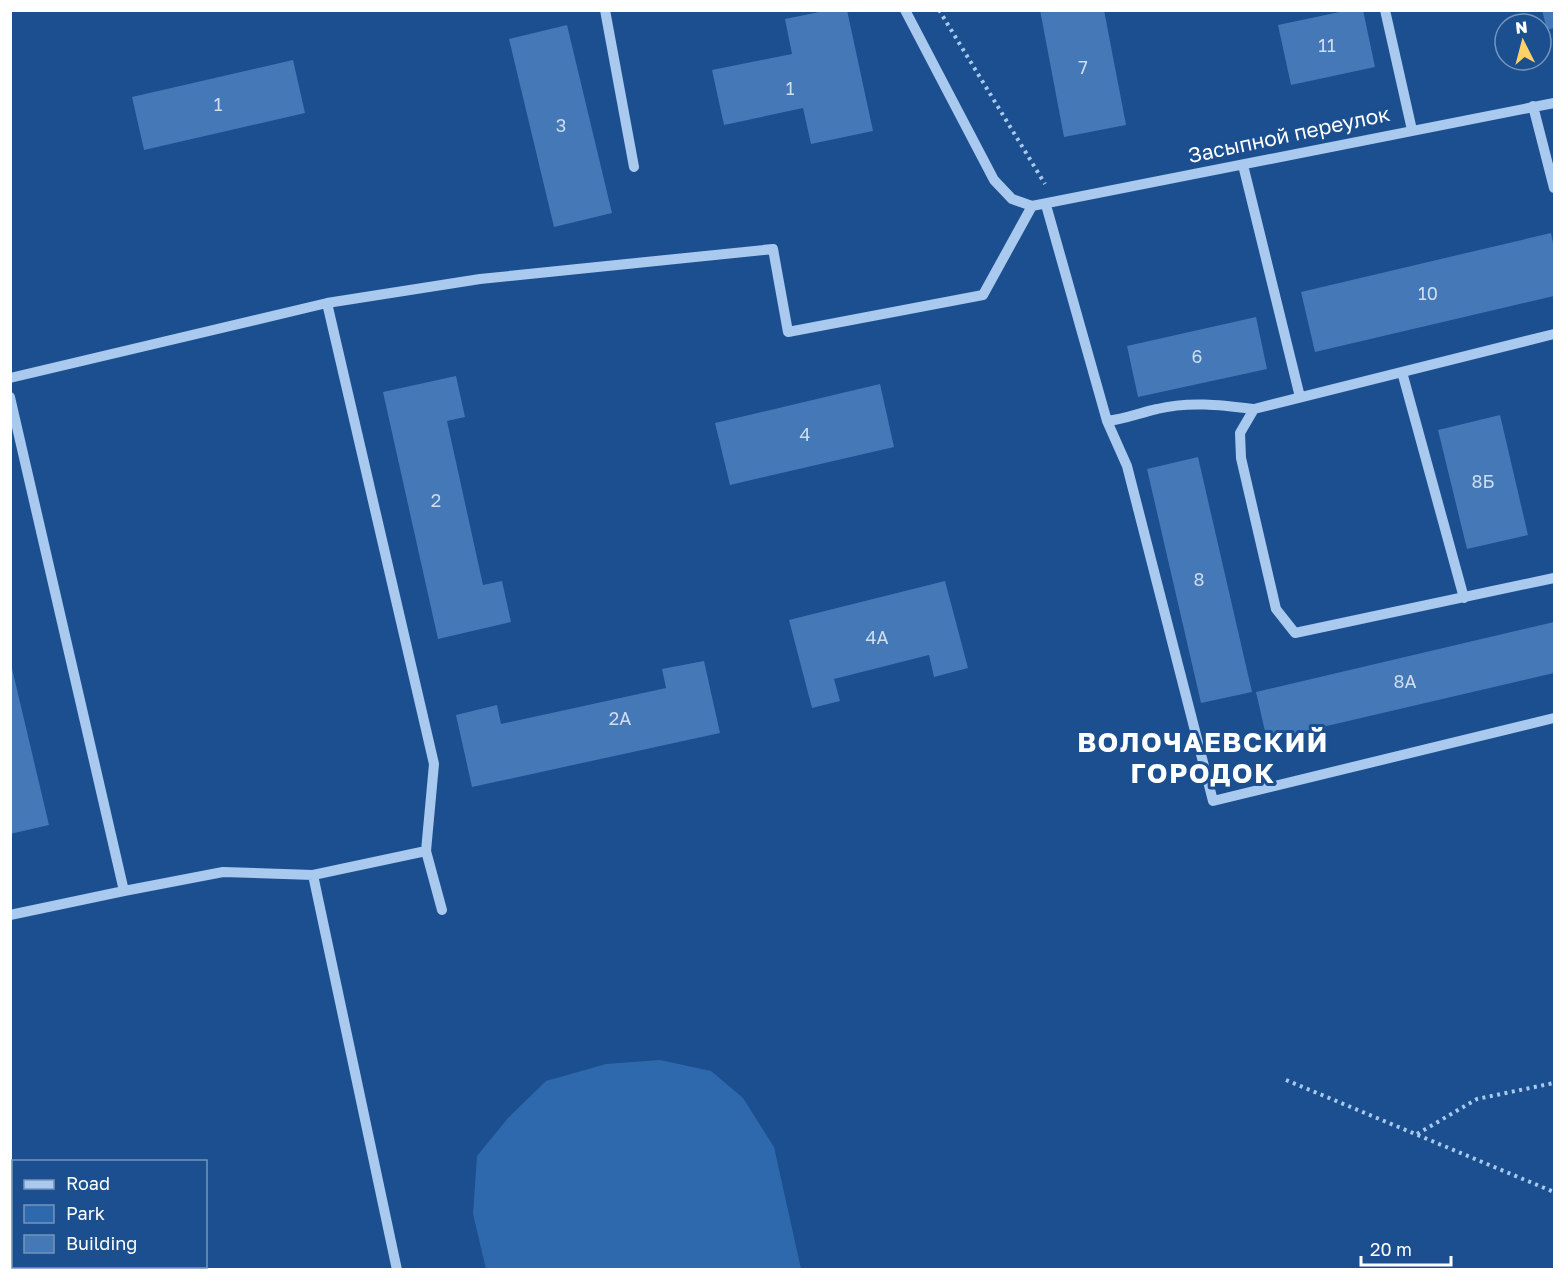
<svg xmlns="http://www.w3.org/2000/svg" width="1565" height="1280" viewBox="0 0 1565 1280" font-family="'Golos Text',sans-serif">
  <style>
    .green { fill: #2e69ad }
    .building { fill: #4478b7 }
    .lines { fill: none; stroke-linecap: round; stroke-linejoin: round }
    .path { stroke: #a9c9ee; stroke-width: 4; stroke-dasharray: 3 4.5; stroke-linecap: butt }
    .minor { stroke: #a9c9ee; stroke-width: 10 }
    .labels { text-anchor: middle; stroke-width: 6; stroke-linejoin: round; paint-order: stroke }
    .number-label { font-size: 18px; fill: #d0dded }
    .street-label { font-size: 21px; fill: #fff; stroke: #1b4f8f }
    .district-label { font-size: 27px; font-weight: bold; letter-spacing: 1.5px; fill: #fff; stroke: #1b4f8f }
  </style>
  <rect width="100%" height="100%" fill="#1b4f8f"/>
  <!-- green -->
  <path class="green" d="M660,1060L711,1071L743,1098L774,1147L801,1269H486L473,1214L477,1156L508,1118L546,1081L606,1064Z"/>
  <!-- building -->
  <path class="building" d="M829,10H847L873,131L811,144L803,108L724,125L712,70L792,54L785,19Z
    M1040,10H1104L1126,125L1064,137Z
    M1349,10H1363L1375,67L1291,85L1278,25Z
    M1542,10H1554V28L1547,30Z
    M567,25L612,213L554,227L509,39Z
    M293,60L305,113L144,150L132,97Z
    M1551,233L1554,248V296L1315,352L1301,292Z
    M1256,317L1267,369L1138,397L1127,346Z
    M456,376L465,417L447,421L483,585L502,581L511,622L438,639L383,392Z
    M880,384L894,447L730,485L715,423Z
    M1500,415L1528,535L1467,549L1438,430Z
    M1198,457L1252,692L1201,703L1147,469Z
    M945,581L968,668L934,677L929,655L834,679L840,701L812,708L789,620Z
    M1554,622V673L1267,740L1256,692Z
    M10,660L49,825L10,834Z
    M704,661L720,733L472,787L456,715L497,705L501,724L666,688L662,669Z
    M10,1247L14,1266L17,1270H10Z"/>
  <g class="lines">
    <!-- path -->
    <path class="path" d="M939,10L1045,184
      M1286,1080L1554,1192
      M1417,1134L1477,1099L1554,1083"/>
    <!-- minor -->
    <path class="minor" d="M605,10L634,167
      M905,10L994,180L1012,199L1032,206L1554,103
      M1385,10L1412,130
      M1533,106L1554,188
      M1243,165L1300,397
      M1046,205L1107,421
      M1554,334L1254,409L1240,433L1241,458L1276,609L1295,633L1554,578
      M1402,372L1464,598
      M10,378L327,303L480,279L773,249L788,332L983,295L1032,206
      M10,397L124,891L223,872L313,875L397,1270
      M1254,409C1221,405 1189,401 1157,409C1139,413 1125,419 1107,421L1127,466L1213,801L1554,718
      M426,851L442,910
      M313,875L426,851L434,764L327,303
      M10,915L124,891"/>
  </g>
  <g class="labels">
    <!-- number labels -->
    <g class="number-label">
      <text x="1327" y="52">11</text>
      <text x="1083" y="74">7</text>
      <text x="790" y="95">1</text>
      <text x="218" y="111">1</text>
      <text x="561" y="132">3</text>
      <text x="1428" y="300">10</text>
      <text x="1197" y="363">6</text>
      <text x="805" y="441">4</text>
      <text x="1483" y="488">8Б</text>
      <text x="436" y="507">2</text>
      <text x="1199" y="586">8</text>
      <text x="877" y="644">4А</text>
      <text x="1405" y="688">8А</text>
      <text x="620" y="725">2А</text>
    </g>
    <!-- street labels -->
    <g class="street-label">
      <text transform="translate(1289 135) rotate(-12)" y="7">Засыпной переулок</text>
    </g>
    <!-- district labels -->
    <g class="district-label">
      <text x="1203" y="752">ВОЛОЧАЕВСКИЙ<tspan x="1203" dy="31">ГОРОДОК</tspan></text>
    </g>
  </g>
  <!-- border -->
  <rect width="1565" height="1280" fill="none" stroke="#ffffff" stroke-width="24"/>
  <!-- legend -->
  <rect x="12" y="1160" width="195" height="108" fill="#1b4f8f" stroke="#7695bc" stroke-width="1.5"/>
  <rect x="24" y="1180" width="30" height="9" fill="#a9c9ee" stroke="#7695bc" stroke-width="1.5"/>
  <text x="66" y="1190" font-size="18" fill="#ffffff">Road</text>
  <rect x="24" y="1205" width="30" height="18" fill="#2e69ad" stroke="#7695bc" stroke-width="1.5"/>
  <text x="66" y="1220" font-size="18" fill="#ffffff">Park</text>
  <rect x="24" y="1235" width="30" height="18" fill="#4478b7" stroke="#7695bc" stroke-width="1.5"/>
  <text x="66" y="1250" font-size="18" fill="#ffffff">Building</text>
  <!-- north arrow -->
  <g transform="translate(1523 42) rotate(354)"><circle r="28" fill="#1b4f8f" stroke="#7695bc" stroke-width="1.5"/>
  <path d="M0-4.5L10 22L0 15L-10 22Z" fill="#ffd166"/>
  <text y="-9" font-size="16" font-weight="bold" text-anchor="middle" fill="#ffffff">N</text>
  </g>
  <!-- scale -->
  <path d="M1361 1256v9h90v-9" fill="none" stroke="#ffffff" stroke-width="3"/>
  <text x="1370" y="1256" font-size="18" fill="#ffffff" stroke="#1b4f8f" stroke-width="4.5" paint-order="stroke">20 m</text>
</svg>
